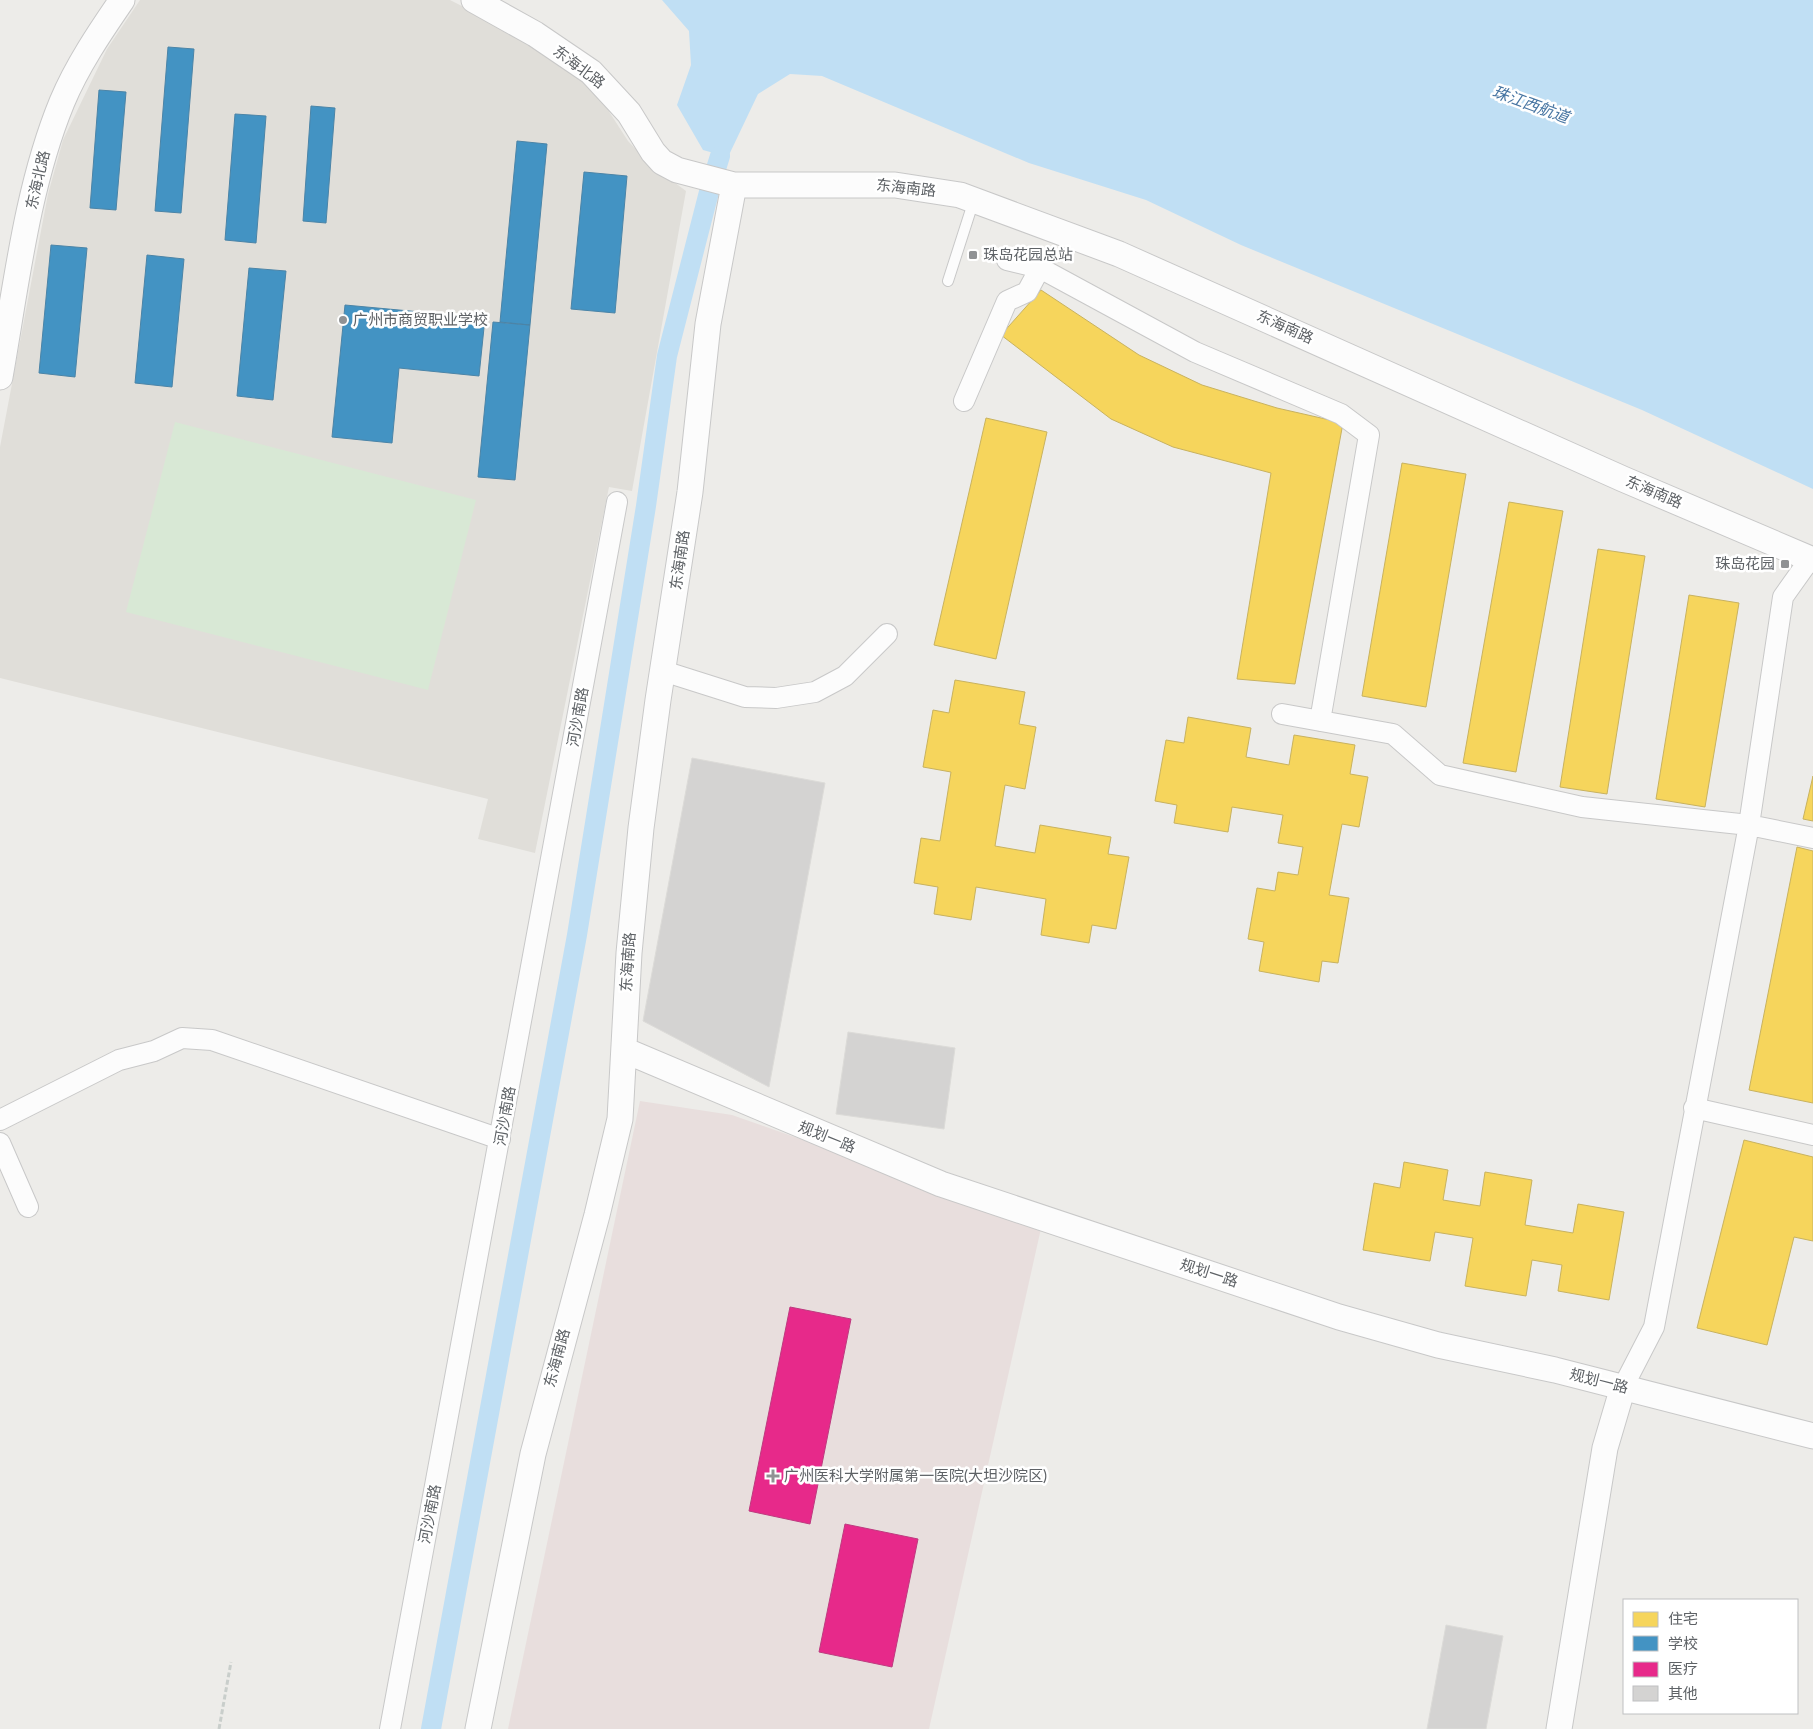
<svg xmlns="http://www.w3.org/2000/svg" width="1813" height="1729" viewBox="0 0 1813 1729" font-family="Lato,'Noto Sans SC',sans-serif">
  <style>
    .education { fill: #e0ded9 }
    .medical { fill: #e8dedd }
    .green { fill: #d8e8d5 }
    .water { fill: #c0dff4 }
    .homes { fill: #f6d55c; stroke: #c8b25f }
    .schools { fill: #4393c3; stroke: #4b84a7 }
    .health { fill: #e7298a; stroke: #be3a7f }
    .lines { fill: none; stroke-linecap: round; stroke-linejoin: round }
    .canal { stroke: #c0dff4; stroke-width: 20 }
    .building { fill: #d4d3d2; stroke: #dcdbd8 }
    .service-casing { stroke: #c8c8c8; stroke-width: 12 }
    .minor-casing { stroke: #c8c8c8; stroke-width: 22 }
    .tertiary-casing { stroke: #c8c8c8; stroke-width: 27 }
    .path { stroke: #c9cecb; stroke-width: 3; stroke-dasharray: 5 2.5; stroke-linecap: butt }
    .service { stroke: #fcfcfc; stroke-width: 10 }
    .minor { stroke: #fcfcfc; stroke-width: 20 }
    .tertiary { stroke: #fcfcfc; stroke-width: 25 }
    .poi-dot { fill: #909294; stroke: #fff; stroke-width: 2 }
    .labels { text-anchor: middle; stroke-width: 5; stroke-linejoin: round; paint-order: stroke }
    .street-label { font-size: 15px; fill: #5e6266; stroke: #fff }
    .poi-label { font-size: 15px; fill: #5e6266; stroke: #fff; text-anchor: start }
    .water-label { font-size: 16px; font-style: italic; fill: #4775a2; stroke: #fff }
  </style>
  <rect width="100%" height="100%" fill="#edece9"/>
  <!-- education -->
  <path class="education" d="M140,0H450L513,32L558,62L599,96L628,141L651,165L686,191L632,491L609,487L535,853L478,839L488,799L0,678V447L48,194L63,140L107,49Z"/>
  <!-- medical -->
  <path class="medical" d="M640,1101L732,1115L1042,1224L929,1729H508Z"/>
  <!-- green -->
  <path class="green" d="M175,422L476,500L428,690L126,612Z"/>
  <!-- water -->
  <path class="water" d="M662,0H1813V489L1642,410L1241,245L1146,200L1029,163L822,76L790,74L758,94L728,157L703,150L677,105L691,65L689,31Z"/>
  <!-- homes -->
  <path class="homes" d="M1041,290L1139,355L1202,385L1277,408L1343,423L1295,684L1237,679L1271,473L1173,447L1111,419L1001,335Z
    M986,418L1047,432L996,659L934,645Z
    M1402,463L1466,474L1426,707L1362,696Z
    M1509,502L1563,511L1516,772L1463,763Z
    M1598,549L1645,556L1607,794L1560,787Z
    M1689,595L1739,603L1705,807L1656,799Z
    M955,680L1025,692L1019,724L1036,727L1025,789L1005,785L995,846L1035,853L1040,825L1111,837L1108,854L1129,857L1116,929L1092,925L1089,943L1041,935L1046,899L976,887L971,920L934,914L938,887L914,883L921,838L940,841L951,772L923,767L933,710L949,713Z
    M1188,717L1251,728L1246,757L1289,765L1294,735L1355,745L1350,774L1368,777L1359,827L1342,824L1329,895L1349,898L1338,963L1322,961L1319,982L1259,971L1264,942L1248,939L1257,888L1275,891L1278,872L1298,875L1303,847L1278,843L1283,815L1232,807L1228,832L1174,823L1177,805L1155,801L1166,740L1184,743Z
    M1813,776V821L1803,819Z
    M1797,847L1813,851V1103L1749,1090Z
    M1744,1140L1813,1157V1241L1794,1237L1767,1345L1697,1328Z
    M1404,1162L1448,1170L1443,1200L1480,1206L1485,1172L1532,1180L1525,1225L1573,1233L1578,1204L1624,1212L1609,1300L1558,1291L1562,1265L1532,1260L1526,1296L1465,1286L1473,1238L1435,1232L1430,1261L1363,1250L1374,1183L1400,1188Z"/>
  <!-- schools -->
  <path class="schools" d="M168,47L194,49L181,213L155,211Z
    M99,90L126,92L116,210L90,208Z
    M311,106L335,108L326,223L303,221Z
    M235,114L266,116L256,243L225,240Z
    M517,141L547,144L530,325L500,322Z
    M584,172L627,176L615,313L571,309Z
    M51,245L87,248L75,377L39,373Z
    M147,255L184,259L172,387L135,383Z
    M249,268L286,271L273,400L237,396Z
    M345,305L485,318L479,376L399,368L392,443L332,437Z
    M493,322L530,325L515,480L478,477Z"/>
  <!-- health -->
  <path class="health" d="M790,1307L851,1319L810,1524L749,1511Z
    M845,1524L918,1539L892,1667L819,1652Z"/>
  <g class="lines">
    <!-- canal -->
    <path class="canal" d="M431,1729L577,935L646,506L667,356L710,188L720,156"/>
  </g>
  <!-- building -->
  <path class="building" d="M692,758L825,783L769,1087L643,1021Z
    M848,1032L955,1048L944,1129L836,1114Z
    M1446,1625L1503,1636L1486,1729H1427Z"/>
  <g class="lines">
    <!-- service casing -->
    <g class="service-casing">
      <path id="service" d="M948,281L974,200"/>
    </g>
    <!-- minor casing -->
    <g class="minor-casing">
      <path id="minor" d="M1007,260L1040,268L1195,352L1341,414L1369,435L1320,721
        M964,401L1007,301L1027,292L1040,268
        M663,671L745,697L776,698L815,692L845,676L887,634
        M1282,714L1393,734L1440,775L1582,807L1749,825L1813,838
        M1694,1108L1813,1135
        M0,1120L119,1060L154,1051L182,1038L212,1040L500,1139
        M0,1143L28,1207
        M1623,1387L1654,1327L1749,825L1783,597L1810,559
        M390,1729L617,502"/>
    </g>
    <!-- tertiary casing -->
    <g class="tertiary-casing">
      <path id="tertiary" d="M474,0L535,34L591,72L629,113L653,152L662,162L677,170L734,185H895L960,195L1119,254L1623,479L1813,560
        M0,377C16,286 27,187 62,102C77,66 100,32 122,0
        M624,1050L941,1184L1339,1317L1438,1345L1555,1370L1813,1436
        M478,1729L533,1454L597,1215L620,1119L629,953L641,828L658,700L690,492L708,324L734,185
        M1559,1729L1605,1448L1623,1387"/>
    </g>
    <!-- path -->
    <path class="path" d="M219,1729L231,1662"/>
    <!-- service -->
    <use href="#service" class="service"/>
    <!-- minor -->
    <use href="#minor" class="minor"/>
    <!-- tertiary -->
    <use href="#tertiary" class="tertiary"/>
  </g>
  <!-- markers -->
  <g class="poi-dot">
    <rect x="968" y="250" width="10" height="10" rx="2.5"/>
    <circle cx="343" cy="320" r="5"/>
    <rect x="1780" y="559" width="10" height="10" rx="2.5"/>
    <path d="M770.5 1468.5h5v5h5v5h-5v5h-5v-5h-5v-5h5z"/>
  </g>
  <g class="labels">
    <!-- street labels -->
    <g class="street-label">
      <text transform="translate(579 67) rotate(37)" y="5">东海北路</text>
      <text transform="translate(38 180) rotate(-77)" y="5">东海北路</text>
      <text transform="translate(906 188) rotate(6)" y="5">东海南路</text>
      <text transform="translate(1285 327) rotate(24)" y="5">东海南路</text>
      <text transform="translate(1654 492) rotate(23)" y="5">东海南路</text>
      <text transform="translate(680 560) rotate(-82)" y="5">东海南路</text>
      <text transform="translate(578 717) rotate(-80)" y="5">河沙南路</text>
      <text transform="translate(628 962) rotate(-86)" y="5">东海南路</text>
      <text transform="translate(505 1116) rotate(-80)" y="5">河沙南路</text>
      <text transform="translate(827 1137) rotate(22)" y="5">规划一路</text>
      <text transform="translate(1209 1273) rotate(18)" y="5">规划一路</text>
      <text transform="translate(557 1358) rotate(-75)" y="5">东海南路</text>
      <text transform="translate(1599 1381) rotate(14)" y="5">规划一路</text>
      <text transform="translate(430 1514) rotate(-79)" y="5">河沙南路</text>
    </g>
    <!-- poi labels -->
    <g class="poi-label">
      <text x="983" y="260">珠岛花园总站</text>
      <text x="353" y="325">广州市商贸职业学校</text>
      <text x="1775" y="569" text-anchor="end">珠岛花园</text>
      <text x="784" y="1481">广州医科大学附属第一医院(大坦沙院区)</text>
    </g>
    <!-- water labels -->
    <g class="water-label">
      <text transform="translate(1531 104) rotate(20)" y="6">珠江西航道</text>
    </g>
  </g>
  <!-- legend -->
  <rect x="1623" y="1599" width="175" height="115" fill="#ffffff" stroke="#bfc0c2"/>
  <rect x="1633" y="1612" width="25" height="15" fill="#f6d55c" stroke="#bfc0c2"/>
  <text x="1668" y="1624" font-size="15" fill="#5e6266">住宅</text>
  <rect x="1633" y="1636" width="25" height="15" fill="#4393c3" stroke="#bfc0c2"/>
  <text x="1668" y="1649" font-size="15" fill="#5e6266">学校</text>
  <rect x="1633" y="1662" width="25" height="15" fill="#e7298a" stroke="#bfc0c2"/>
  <text x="1668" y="1674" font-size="15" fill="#5e6266">医疗</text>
  <rect x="1633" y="1686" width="25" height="15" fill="#d4d3d2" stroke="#bfc0c2"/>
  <text x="1668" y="1699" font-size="15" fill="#5e6266">其他</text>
</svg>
